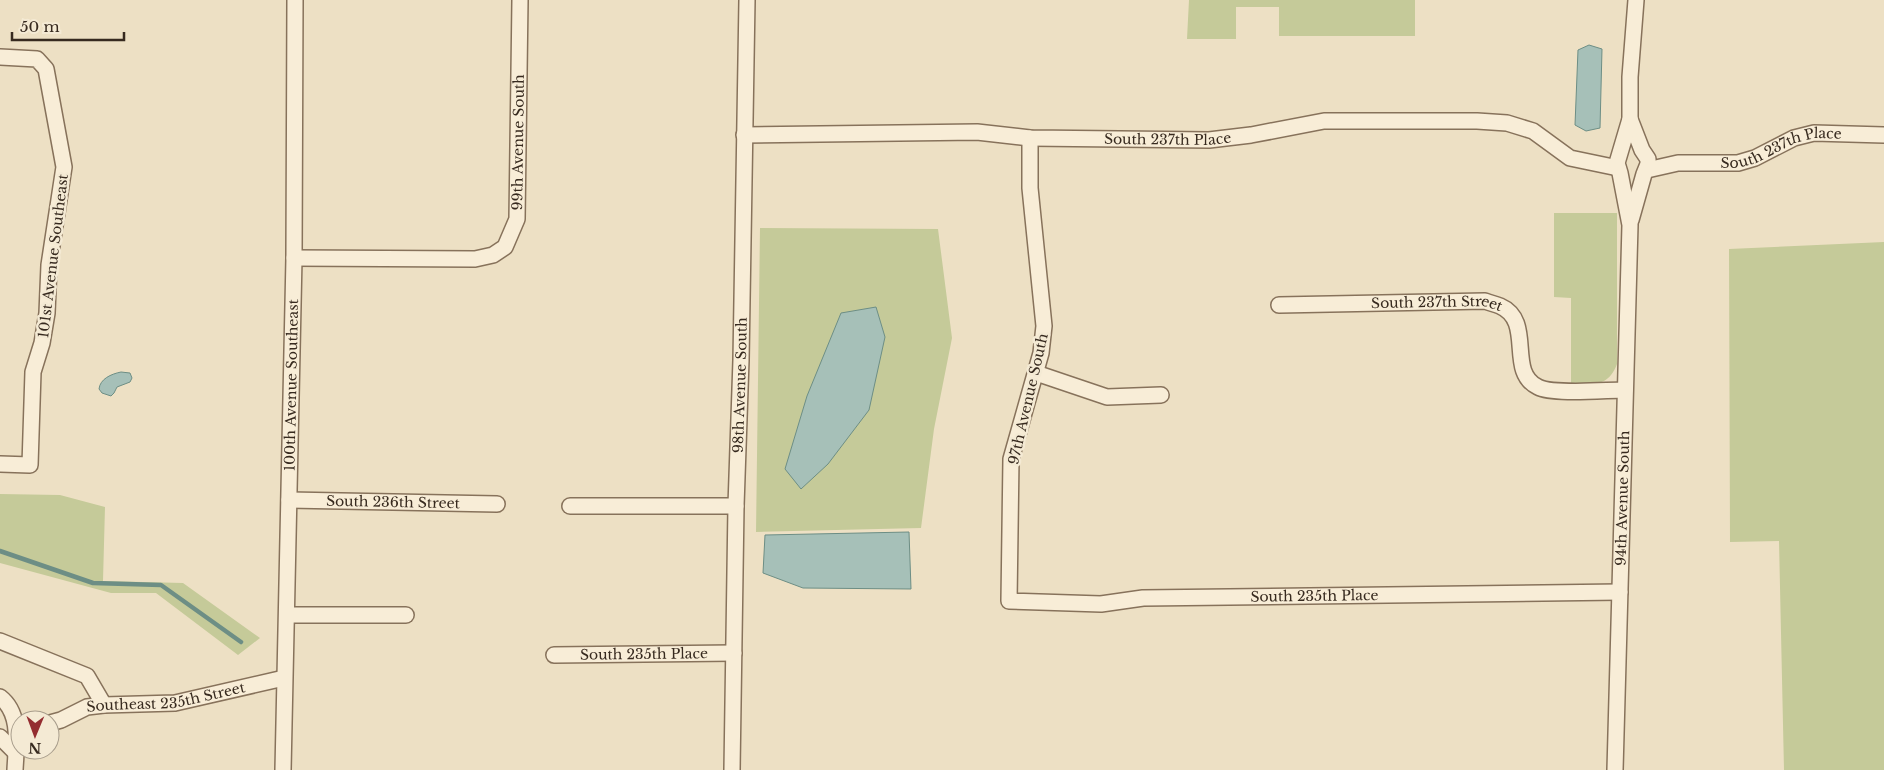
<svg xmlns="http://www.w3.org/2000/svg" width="1884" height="770" viewBox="0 0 1884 770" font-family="'Libre Baskerville',serif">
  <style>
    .green { fill: #c5ca99 }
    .water { fill: #a6c0b8; stroke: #6d8e85 }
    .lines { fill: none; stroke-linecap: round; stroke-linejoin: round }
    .stream { stroke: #6d8e85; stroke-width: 4.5 }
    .minor-casing { stroke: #87725b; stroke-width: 18 }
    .minor { stroke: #f8edd7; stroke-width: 15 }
    .labels { text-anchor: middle; stroke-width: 5; stroke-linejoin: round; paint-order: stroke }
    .street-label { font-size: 14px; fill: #372a1f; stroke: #f4ead4 }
  </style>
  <rect width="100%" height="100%" fill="#ede0c4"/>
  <!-- green -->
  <path class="green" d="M1189,0H1415V36H1279V7H1236V39H1187Z
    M1554,213H1617V364C1608,388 1592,384 1571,384V298L1554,297Z
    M760,228L938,229L952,338L934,429L921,528L756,532Z
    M1884,242V770H1784L1779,541L1730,542L1729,249Z
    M0,494L60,495L105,507L103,581L183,583L260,638L238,655L156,593H111L0,563Z"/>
  <!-- water -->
  <path class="water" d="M1589,45L1602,49L1600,128L1586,131L1575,125L1578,50Z
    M876,307L885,337L869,410L828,464L801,489L785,469L807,396L841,313Z
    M121,372L130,373L132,378L130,382L117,387L114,393L111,396L102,393L99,389C100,379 111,374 121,372Z
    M909,532L911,589L803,588L763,573L765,535Z"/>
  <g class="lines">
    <!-- stream -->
    <path class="stream" d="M0,551L93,583L161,585L241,642"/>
    <!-- minor casing -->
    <g class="minor-casing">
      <g id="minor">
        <path d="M0,57L37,59L46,69L64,167L49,265L47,313L42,343L33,372L30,465L0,464"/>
        <path d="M1630,119L1642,150L1648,159V164L1644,174L1631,220"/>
        <path id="s1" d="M744,135L977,132L1030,138L1209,140L1251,135L1324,121H1477L1507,123L1533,131L1570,158L1618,168"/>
        <path id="s2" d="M1030,138V188L1044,326L1041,353L1011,459L1009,601L1101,604L1143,598L1620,592"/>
        <path id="s3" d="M1647,170L1678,163H1738L1755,158L1794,138L1814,133L1884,135"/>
        <path id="s4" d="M294,258L475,259L493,255L505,247L517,219L520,0"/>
        <path id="s5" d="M1279,305L1485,301C1490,303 1495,304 1500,306C1535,321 1506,372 1538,387C1553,395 1606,390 1625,390"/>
        <path d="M1036,373L1107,397L1161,395"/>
        <path id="s6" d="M289,500L497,504"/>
        <path d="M570,506H736"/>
        <path d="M287,615H406"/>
        <path d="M0,641L87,676L104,705"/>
        <path id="s7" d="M554,655L734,653"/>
        <path d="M0,697C22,714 16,746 15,770"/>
        <path id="s8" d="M50,723L61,720L87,707L104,705L175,703L284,678"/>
        <path d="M0,737L16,753"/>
        <path id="s9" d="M283,770L294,258L295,0"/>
        <path id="s10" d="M732,770L736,506L741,360L747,0"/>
        <path id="s11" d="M1615,770L1630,225L1620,173L1617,163L1630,119V77L1636,0"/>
      </g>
    </g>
    <!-- minor -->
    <use href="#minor" class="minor"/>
  </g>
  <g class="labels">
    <!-- street labels -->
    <g class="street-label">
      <text dy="5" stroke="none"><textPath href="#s1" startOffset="424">South 237th Place</textPath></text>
      <text dy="5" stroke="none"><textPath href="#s4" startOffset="321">99th Avenue South</textPath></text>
      <text dy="5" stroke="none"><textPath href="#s3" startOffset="138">South 237th Place</textPath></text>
      <text transform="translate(53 256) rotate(-83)" y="5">101st Avenue Southeast</text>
      <text dy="5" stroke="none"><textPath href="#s5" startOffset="158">South 237th Street</textPath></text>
      <text dy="5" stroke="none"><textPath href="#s9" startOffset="385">100th Avenue Southeast</textPath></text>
      <text dy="5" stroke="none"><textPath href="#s10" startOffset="385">98th Avenue South</textPath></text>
      <text transform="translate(1028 399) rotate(-77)" y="5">97th Avenue South</text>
      <text dy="5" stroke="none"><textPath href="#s11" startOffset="272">94th Avenue South</textPath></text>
      <text dy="5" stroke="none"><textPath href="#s6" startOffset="104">South 236th Street</textPath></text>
      <text dy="5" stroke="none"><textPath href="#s2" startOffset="774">South 235th Place</textPath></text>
      <text dy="5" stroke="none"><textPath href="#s7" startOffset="90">South 235th Place</textPath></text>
      <text dy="5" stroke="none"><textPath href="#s8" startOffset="120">Southeast 235th Street</textPath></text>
    </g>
  </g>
  <!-- north arrow -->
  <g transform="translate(35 735) rotate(181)"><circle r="24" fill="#f4ead4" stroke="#a89d8c"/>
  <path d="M0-4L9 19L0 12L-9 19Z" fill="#942d30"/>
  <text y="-8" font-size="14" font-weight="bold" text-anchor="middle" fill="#372a1f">N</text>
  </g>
  <!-- scale -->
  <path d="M12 32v8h112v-8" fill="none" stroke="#372a1f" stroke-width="2.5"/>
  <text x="20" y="32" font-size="15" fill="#372a1f" stroke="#f4ead4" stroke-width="4" paint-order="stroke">50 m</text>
</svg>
